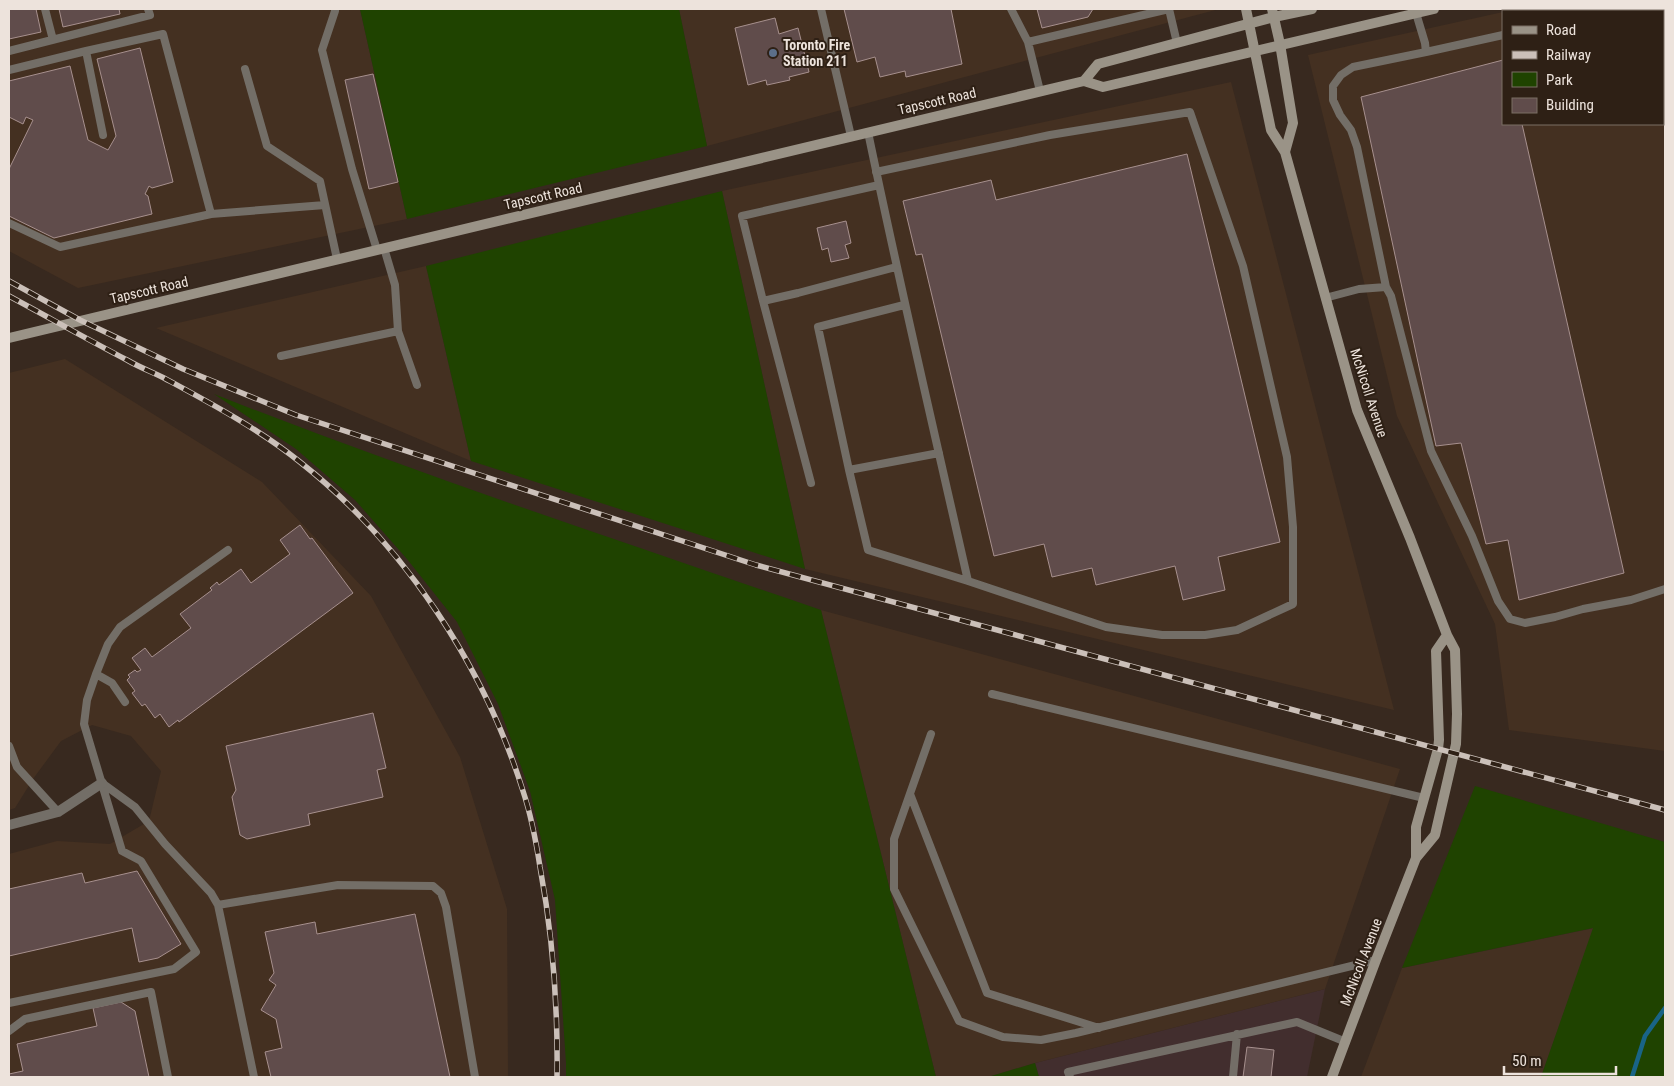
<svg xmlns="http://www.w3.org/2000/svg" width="1674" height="1086" viewBox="0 0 1674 1086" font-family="'Roboto Condensed',sans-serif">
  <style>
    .commercial { fill: #422e2e }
    .built { fill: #443021 }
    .green { fill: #1f4300 }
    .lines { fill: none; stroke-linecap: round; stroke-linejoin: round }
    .stream { stroke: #196486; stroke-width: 4.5 }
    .building { fill: #604c4b; stroke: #a7908e }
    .lane { stroke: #736e67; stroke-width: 8 }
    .street { stroke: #736e67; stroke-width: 10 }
    .secondary { stroke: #9a9387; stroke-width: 10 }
    .rail-casing { stroke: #cbc0b9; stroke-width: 5.5 }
    .rail { stroke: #2e2015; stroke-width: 4; stroke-dasharray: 11; stroke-linecap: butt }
    .service-dot { fill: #5c6f8a; stroke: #2e2015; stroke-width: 2 }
    .labels { text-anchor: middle; stroke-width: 4; stroke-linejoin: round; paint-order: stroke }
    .poi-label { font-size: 14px; font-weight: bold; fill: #ede3dc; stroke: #2e2015; text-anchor: start }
    .street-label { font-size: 14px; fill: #ede3dc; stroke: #2e2015 }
  </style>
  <rect width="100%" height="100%" fill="#38291f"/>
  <!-- commercial -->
  <path class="commercial" d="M1325,989L1307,1077H1039L1035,1063Z"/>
  <!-- built -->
  <path class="built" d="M9,9H360L407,219L78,288L9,251Z
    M679,9H1219L707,146Z
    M1518,9H1665V751L1509,730L1495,624L1397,416L1308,55L1503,12V124H1663V11H1507Z
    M1231,82L1394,710L805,569L722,191Z
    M426,266L471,461L156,328Z
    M65,359L262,482L371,596L460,757L507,909L508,1077H9V854L57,841L110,844L149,821L161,771L131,736L92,725L61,741L33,779L15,808L9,810V373Z
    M821,610L1400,769L1325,989L1035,1063L988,1077H936Z
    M1594,928L1541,1077H1361L1402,968Z"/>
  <!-- green -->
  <path class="green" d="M360,9H679L707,146L407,219Z
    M722,191L805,569L471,461L426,266Z
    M214,394C414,473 618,540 821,610L936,1077H566V1063L555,900L530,791L498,704L457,622L407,559L355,500L296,449Z
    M1475,786L1665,842V1077H1541L1593,928L1402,968Z
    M1035,1063L1039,1077H988Z"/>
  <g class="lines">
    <!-- stream -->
    <path class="stream" d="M1632,1077L1645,1036L1665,1008"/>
  </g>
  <!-- building -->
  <path class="building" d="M9,9H36L41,32L9,39Z
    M59,9H119L120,14L63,27Z
    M844,9H951L962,64L906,77L905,71L880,77L875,57L857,62Z
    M1037,9H1093L1088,17L1042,28Z
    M775,18L779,34L798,28L809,72L789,77L790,80L767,85L766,80L748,85L735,28Z
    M1663,21H1665V101L1663,90Z
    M140,48L173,182L152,188L149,186L145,194L148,196L152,214L54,238L9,216V169L33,120L26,117L23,124L9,117V81L70,66L88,140L108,150L116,136L97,59Z
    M1503,60V124H1522L1624,573L1519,600L1508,540L1486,544L1461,443L1436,446L1361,97Z
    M373,74L398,182L369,189L345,80Z
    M1187,154L1280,542L1218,557L1225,590L1183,600L1175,566L1096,585L1092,568L1052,577L1044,544L994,556L922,254L916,255L903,201L991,180L996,200Z
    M846,221L851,243L845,245L849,258L831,262L828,248L822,250L817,228Z
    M300,525L310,539L312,538L353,593L179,722L178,720L169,727L160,714L155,718L145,704L142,706L132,693L135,691L127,680L130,677L128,675L135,670L137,672L141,670L132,658L145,648L152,657L191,628L180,614L212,590L210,588L217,582L219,585L241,569L251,583L290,554L280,540Z
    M373,713L386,768L377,770L383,797L308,814L310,825L247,839L240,835L232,797L236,790L226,746Z
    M137,871L181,944L158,958L139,962L132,928L9,956V889L82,873L85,883Z
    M415,914L450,1077H271L265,1052L282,1048L276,1019L261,1010L276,985L269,980L274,973L265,932L315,922L317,934Z
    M121,1002L135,1011L149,1077H9V1074L23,1071L17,1044L97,1026L93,1008Z
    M1247,1047L1274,1050L1271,1077H1243Z"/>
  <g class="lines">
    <!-- lane -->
    <path class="lane" d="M45,9L53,40
      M821,9L851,136
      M1011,9L1028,42
      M335,11L322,50L352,169L377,250
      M1570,11V9
      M1597,11L1607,9
      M1416,13L1425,43L1426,52L1503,35
      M9,51L150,15L148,9
      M86,51L163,34L211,214
      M245,69L267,146L320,181L337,259
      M9,70L86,51L103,135
      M1040,91L1028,42L1169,9L1177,43
      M868,132C899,282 934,431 968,581L1106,627L1162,635H1205L1237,630L1293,604V527L1287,457L1243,266L1190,112L1050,135L876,172
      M879,185L742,216L763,301L798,293L896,267
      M9,223L60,247L211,214L325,205
      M384,248L395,285L398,331L417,385
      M1386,287L1357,147L1351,130L1340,115L1333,100V86L1341,75L1353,67L1426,52
      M1325,298L1359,289L1386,287L1391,296L1431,451L1472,536L1498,601L1510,619L1525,623L1555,617L1583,609L1631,600L1665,589
      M763,301L811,483
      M281,356L398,331
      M939,453L849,470L868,550L968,581
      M849,470L818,327L904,305
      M96,674L112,683L125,702
      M992,694L1424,798
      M931,734L894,839V889L959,1021L1003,1037L1041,1040L1076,1033L1376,960
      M9,746L17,767L58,812
      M102,783L135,807L165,844L211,893L218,905L254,1077
      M910,794L987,993L1099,1028
      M218,905L338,885L433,886L441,893L446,907L475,1077
      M9,1003L174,969L196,952L141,861L122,851L84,724L87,700L96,674L108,644L120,627L228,550
      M9,1031L25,1019L151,992L168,1077
      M1070,1077L1068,1072L1297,1022L1346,1042
      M1233,1077L1237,1034"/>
    <!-- street -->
    <path class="street" d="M9,825L58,812L102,783"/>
    <!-- secondary -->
    <path class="secondary" d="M1246,9L1271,130L1285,152L1357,410L1410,538L1447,635L1455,650L1457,714L1456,744L1435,835L1416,858L1376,960L1332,1077
      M1272,9L1280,44L1293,123L1285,152
      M1084,81L1098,64L1274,17L1312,9
      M9,338L1084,81L1103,87L1434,9
      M1416,858V827L1438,749L1439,740L1436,651L1447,635"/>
    <!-- rail casing -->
    <g class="rail-casing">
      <path id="rail" d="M9,281L80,320L183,369L296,415L756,565L1665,810
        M9,296C48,317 87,339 127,360C139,367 152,372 164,378C210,403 259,429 300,462C404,544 484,666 523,791C531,815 536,841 540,867C553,937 558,1006 557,1077"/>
    </g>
    <!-- rail -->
    <use href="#rail" class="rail"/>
  </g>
  <!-- markers -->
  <circle class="service-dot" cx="773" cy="53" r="5"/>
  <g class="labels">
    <!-- poi labels -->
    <g class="poi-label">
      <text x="783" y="50">Toronto Fire<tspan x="783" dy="16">Station 211</tspan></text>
    </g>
    <!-- street labels -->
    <g class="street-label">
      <text transform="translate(937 101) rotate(-13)" y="5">Tapscott Road</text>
      <text transform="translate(543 196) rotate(-13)" y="5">Tapscott Road</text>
      <text transform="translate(149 290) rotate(-13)" y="5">Tapscott Road</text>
      <text transform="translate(1369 393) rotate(72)" y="5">McNicoll Avenue</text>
      <text transform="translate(1361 962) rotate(-69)" y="5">McNicoll Avenue</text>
    </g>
  </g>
  <!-- border -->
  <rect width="1674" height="1086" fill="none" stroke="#ede3dc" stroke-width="20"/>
  <!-- legend -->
  <rect x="1502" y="10" width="162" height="115" fill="#2e2015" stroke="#7a6e65"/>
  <rect x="1512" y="26" width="25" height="8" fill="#9a9387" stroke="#7a6e65"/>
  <text x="1546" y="35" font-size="15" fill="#ede3dc">Road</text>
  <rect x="1512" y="51" width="25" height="8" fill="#cbc0b9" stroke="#7a6e65"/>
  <text x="1546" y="60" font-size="15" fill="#ede3dc">Railway</text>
  <rect x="1512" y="72" width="25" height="15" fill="#1f4300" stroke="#7a6e65"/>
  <text x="1546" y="85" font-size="15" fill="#ede3dc">Park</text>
  <rect x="1512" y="98" width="25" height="15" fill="#604c4b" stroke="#7a6e65"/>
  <text x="1546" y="110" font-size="15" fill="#ede3dc">Building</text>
  <!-- scale -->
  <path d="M1504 1066v8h112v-8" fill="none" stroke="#ede3dc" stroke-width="2.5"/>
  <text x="1512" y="1066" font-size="15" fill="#ede3dc" stroke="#2e2015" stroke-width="4" paint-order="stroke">50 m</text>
</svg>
